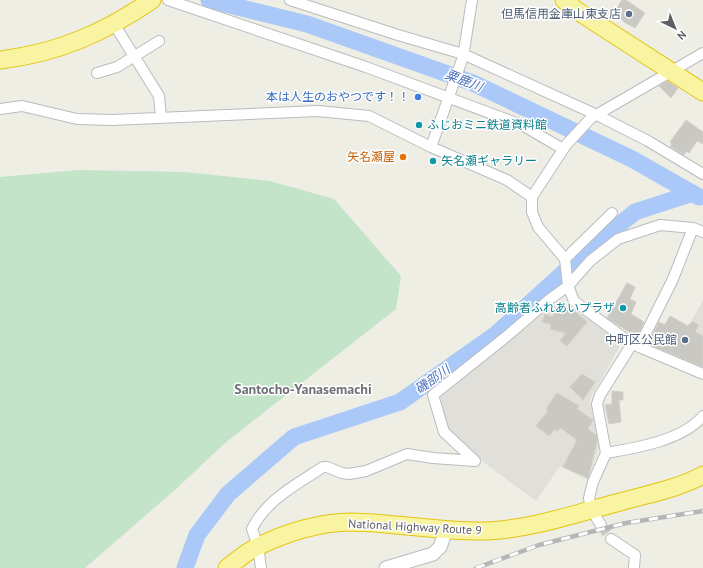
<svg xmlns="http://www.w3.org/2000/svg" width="703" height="568" viewBox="0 0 703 568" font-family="'PT Sans','Noto Sans JP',sans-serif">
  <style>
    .industrial { fill: #e0dfd9 }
    .green { fill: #c3e4c9 }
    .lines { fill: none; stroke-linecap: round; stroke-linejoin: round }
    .river { stroke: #aac9f9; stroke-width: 17 }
    .building { fill: #cac8c2; stroke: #d3d0c4 }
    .minor-tunnel { stroke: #cacac5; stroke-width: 10; stroke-dasharray: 10 5; stroke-linecap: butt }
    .minor-casing { stroke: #babbc0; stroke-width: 12 }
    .tertiary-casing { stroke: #babbc0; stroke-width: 15 }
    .trunk-casing { stroke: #e4c510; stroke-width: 19 }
    .minor { stroke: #fff; stroke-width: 10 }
    .tertiary { stroke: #fff; stroke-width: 13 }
    .trunk { stroke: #f8f4a2; stroke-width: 17 }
    .rail-casing { stroke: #b5b6b6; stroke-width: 4.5 }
    .rail { stroke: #fff; stroke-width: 3; stroke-dasharray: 9; stroke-linecap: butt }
    .service-dot { fill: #5c6f8a; stroke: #fff; stroke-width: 1.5 }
    .shop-dot { fill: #3f7fe0; stroke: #fff; stroke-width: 1.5 }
    .culture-dot { fill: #0f9aa8; stroke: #fff; stroke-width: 1.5 }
    .food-dot { fill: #e8710a; stroke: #fff; stroke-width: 1.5 }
    .labels { text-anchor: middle; stroke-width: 3; stroke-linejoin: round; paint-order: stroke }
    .service-label { font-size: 12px; fill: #4e5e75; stroke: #fff; text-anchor: end }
    .shop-label { font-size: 12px; fill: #366cbe; stroke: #fff; text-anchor: end }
    .culture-label { font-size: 12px; fill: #0d838f; stroke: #fff; text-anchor: start }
    .food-label { font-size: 12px; fill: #c56008; stroke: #fff; text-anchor: end }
    .street-label { font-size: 12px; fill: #5d5f64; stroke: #fff }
    .water-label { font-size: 13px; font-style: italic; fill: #4e71bc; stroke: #fff }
    .quarter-label { font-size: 14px; font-weight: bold; fill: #6e7176; stroke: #fff }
  </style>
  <rect width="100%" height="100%" fill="#eeeee5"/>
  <!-- industrial -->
  <path class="industrial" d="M561,299L614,338L619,344V348L591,397L590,401L600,444L588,480L560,466L536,501L483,462L448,428L440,399V396Z
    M703,300V372L679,362L700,325L692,320Z"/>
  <!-- green -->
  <path class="green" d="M78,170L185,172L270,181L334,199L401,276L396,309L225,443L176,489L85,568H0V177Z"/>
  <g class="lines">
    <!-- river -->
    <path class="river" d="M209,0L307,24L473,83L632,159L699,197
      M185,568L197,535L228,494L294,437L400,402L495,335L592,247L635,212L693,193"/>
  </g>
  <!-- building -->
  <path class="building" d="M622,0H626L645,13L635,28L624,22L618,16L613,14Z
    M668,81L678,88L671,98L659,86Z
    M686,120L703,132V144L697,141L689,153L686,151L684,155L670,146L672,144L670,142Z
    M627,283L635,287L630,299L636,302L631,314L644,322L637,337L607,318Z
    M561,303L570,309L571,308L587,322L567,346L560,341L566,333L550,329L551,324L542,322L545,314L552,317Z
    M670,316L688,326L689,324L690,325L692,321L699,325L695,332L703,336V367L648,344L659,322L665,325Z
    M582,374L595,382L583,400L570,387Z
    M612,391L623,392V400H619L621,422L609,424L605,405L612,404Z
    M557,393L579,406L577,409L593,420L588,429L596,435L597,442L588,478L563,467L577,440L561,428L557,431L555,429L549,436L536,426L548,411L546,409Z"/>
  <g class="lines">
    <!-- minor-tunnel -->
    <path class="minor-tunnel" d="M601,525L611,539"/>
    <!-- minor casing -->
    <g class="minor-casing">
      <path id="minor" d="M168,0L366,67L522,125L563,149
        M290,0L398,35L463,54L597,115L648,141L703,174
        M114,24L159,96L161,117
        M703,53L591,118L566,145L532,197V212L538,227L565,259L568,286L574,301L632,344L703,374
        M97,73L117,67L159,41
        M0,109L22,106L77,119L112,120L318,111L369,116L431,147L507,180L532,197
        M431,147L463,57L472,0
        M565,259L612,213
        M639,347L673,279L693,228
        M606,453C637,448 683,440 703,416
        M601,525L591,509L589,498L593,482L606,453L597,404L600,395L632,344
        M611,539L635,555L634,568
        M261,568L258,546L252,529C267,499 296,485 323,467H327L342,473L349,474L366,471L407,454L433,458L475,461L444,432L433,395L507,336L550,299L568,286L590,261L618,239L660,225L693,228L703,232"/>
    </g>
    <!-- tertiary casing -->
    <g class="tertiary-casing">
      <path id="tertiary" d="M386,568L433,554L440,547L446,531"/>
    </g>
    <!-- trunk casing -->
    <g class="trunk-casing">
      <path id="trunk" d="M564,0L576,10L703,92
        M0,60C58,53 104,33 152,0
        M227,568C237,560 247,551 259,546C287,532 321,522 352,522C397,523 442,532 487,531C532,529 577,513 620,502C648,494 677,489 703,475"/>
    </g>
    <!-- minor -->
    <use href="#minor" class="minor"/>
    <!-- tertiary -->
    <use href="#tertiary" class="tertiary"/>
    <!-- trunk -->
    <use href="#trunk" class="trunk"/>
    <!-- rail casing -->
    <g class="rail-casing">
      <path id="rail" d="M476,568L539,545L626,523L703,511"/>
    </g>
    <!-- rail -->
    <use href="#rail" class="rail"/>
  </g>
  <!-- markers -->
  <g class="service-dot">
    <circle cx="629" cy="14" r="4"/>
    <circle cx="685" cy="340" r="4"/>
  </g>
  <circle class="shop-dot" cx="418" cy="97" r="4"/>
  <g class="culture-dot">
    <circle cx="419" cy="125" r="4"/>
    <circle cx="433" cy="161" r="4"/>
    <circle cx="623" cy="308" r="4"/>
  </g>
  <circle class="food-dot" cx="403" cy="157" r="4"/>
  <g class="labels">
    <!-- service labels -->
    <g class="service-label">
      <text x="621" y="18">但馬信用金庫山東支店</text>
      <text x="677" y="344">中町区公民館</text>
    </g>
    <!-- shop labels -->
    <g class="shop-label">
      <text x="410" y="101">本は人生のおやつです！！</text>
    </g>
    <!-- culture labels -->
    <g class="culture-label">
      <text x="427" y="129">ふじおミニ鉄道資料館</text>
      <text x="441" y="165">矢名瀬ギャラリー</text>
      <text x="615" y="312" text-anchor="end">高齢者ふれあいプラザ</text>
    </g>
    <!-- food labels -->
    <g class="food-label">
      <text x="395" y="161">矢名瀬屋</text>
    </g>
    <!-- street labels -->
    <g class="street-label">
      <text transform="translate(415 527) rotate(3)" y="4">National Highway Route 9</text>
    </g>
    <!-- water labels -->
    <g class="water-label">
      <text transform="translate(464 80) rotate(21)" y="5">粟鹿川</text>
      <text transform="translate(432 379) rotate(-35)" y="5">磯部川</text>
    </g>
    <!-- quarter labels -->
    <g class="quarter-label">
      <text x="303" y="394">Santocho-Yanasemachi</text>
    </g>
  </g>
  <!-- north arrow -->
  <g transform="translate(675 28) rotate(137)" stroke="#ffffff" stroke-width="3" paint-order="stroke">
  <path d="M0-3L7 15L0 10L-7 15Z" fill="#5d5f64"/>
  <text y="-6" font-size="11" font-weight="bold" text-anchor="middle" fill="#5d5f64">N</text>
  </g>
</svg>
